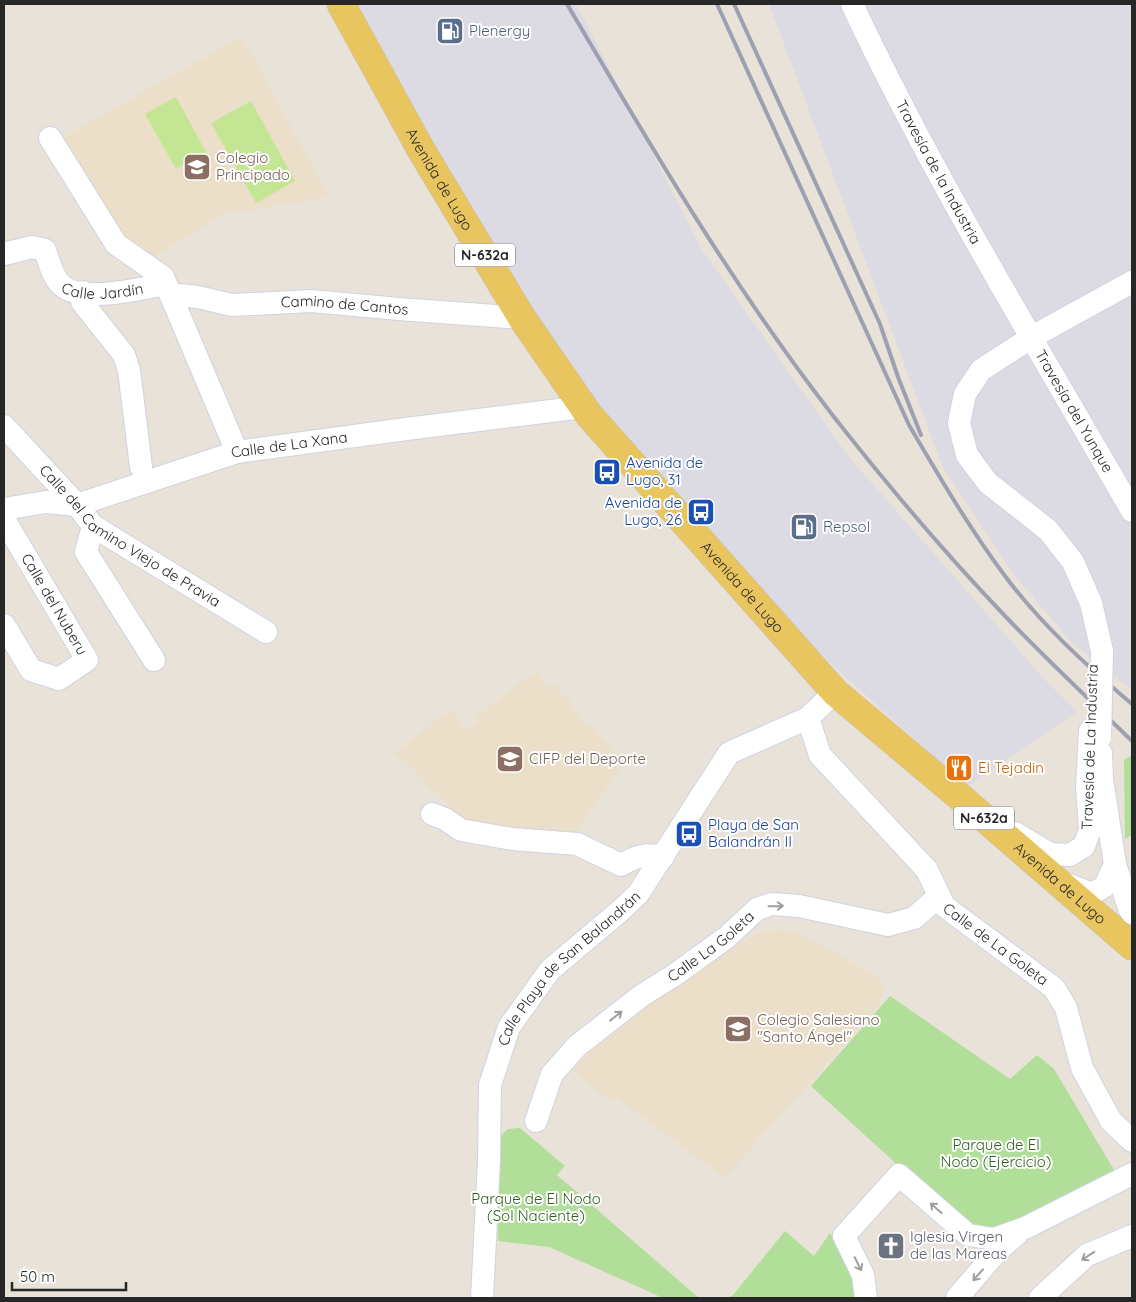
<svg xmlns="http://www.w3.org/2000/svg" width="1136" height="1302" viewBox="0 0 1136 1302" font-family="Quicksand,sans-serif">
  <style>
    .industrial { fill: #dcdae2 }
    .education { fill: #ebdfc9 }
    .green { fill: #b1de98 }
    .pitch { fill: #c4e594 }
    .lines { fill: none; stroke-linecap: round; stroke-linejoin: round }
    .minor-casing { stroke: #cfd3e0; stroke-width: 24 }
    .major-casing { stroke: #c3c3c3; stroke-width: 29 }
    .minor { stroke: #fff; stroke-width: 22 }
    .major { stroke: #e9c55f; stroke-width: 28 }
    .rail { stroke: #9da0b1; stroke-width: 4 }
    .minor-bridge-casing { stroke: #cfd3e0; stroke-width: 24; stroke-linecap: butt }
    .minor-bridge { stroke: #fff; stroke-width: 22 }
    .oneway { stroke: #9e9e9e }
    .labels { text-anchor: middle; stroke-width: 4; stroke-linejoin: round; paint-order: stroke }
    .shield { fill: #fff; stroke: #686868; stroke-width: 1 }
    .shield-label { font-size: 14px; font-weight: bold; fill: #272727 }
    .service-label { font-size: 15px; fill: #4e5e75; stroke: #fff; text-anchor: start }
    .education-label { font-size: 15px; fill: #785e54; stroke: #fff; text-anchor: start }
    .street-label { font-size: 15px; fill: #272727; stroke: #fff }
    .transit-label { font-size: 15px; fill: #164399; stroke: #fff; text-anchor: start }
    .food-label { font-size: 15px; fill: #c56008; stroke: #fff; text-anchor: start }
    .park-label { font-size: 15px; fill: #2c5f1d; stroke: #fff }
    .worship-label { font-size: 15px; fill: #5b616d; stroke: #fff; text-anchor: start }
  </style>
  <rect width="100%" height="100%" fill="#e9e2d9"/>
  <!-- industrial -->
  <path class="industrial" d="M349,4H576L702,250L848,456L1045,680L1077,712L967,787L808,642L603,412L573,371L458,195Z
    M769,4H1132V687H1129L1073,644L1013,573L943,467Z"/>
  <!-- education -->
  <path class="education" d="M242,36L329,197L224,214L148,261L120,236L64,137Z
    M537,673L548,688L554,684L564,696L569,699L574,709L588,728L591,723L623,764L573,837L465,826L442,797L430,789L413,768L394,754L450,709L467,731L478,722L475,718L525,679Z
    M780,929L799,933L875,975L884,985L880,1003L725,1178L616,1098L611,1103L573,1070L587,1055L683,978L757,934Z"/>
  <!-- green -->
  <path class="green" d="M1132,755V835L1125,839L1124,760Z
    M890,996L1010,1079L1037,1055L1054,1069L1117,1175L1022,1226L971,1232L811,1086Z
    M520,1128L565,1166L557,1175L699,1298H663L549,1247L498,1241V1138L508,1129Z
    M785,1231L814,1256L830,1233L850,1261L859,1298H728L733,1295Z"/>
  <!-- pitch -->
  <path class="pitch" d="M176,97L206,152L176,169L145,114Z
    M251,101L295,181L256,203L211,123Z"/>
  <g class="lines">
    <!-- minor casing -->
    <g class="minor-casing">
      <g id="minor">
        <path id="s1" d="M852,4C934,179 1036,344 1132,511"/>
        <path d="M50,138L116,244L163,277L237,452"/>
        <path id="s2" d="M4,254L32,247L45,250C49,261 53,280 64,287C84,302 142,289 165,284"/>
        <path d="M83,292L82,302L124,355L129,370L141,467"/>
        <path id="s3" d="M170,294L198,297L232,305L312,301L399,309L522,318"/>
        <path id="s4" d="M4,426L77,505L93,526L266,632"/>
        <path id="s5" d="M4,509L46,502L77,505L237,452L406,429L583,407"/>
        <path id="s6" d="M4,519L87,660L59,679L31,670L4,625"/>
        <path d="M93,526L86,552L154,660"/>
        <path d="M1102,651L1091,603L1073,562L1048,530L988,483L967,455L959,423L965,394L981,370L1032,337L1132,282"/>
        <path id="s7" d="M808,718L820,755L927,870L944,906L1054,988L1066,1008L1082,1068L1111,1121L1132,1141"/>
        <path d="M1101,753L1102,779L1115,864L1129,908L1132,913"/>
        <path d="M432,814L445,819L461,830L512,839L577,844L621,865C637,856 644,853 663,857"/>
        <path d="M1015,833L1050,854L1070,855L1084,846L1090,830L1087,787L1090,731"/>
        <path d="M1064,883L1092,894L1105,886L1115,864"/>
        <path id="s8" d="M536,1121L552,1074L577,1046L641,996L676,974L727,937L757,909L772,904L799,906L888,925L914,918L939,896"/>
        <path id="s9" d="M482,1298L489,1161L490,1085L509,1027L550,970L620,911L638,894L729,753L808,718L835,692"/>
        <path d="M866,1298L863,1275L844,1236L899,1175L968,1235L994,1239L1025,1228L1132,1174"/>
        <path d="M957,1298L998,1250L1016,1235"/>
        <path d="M1040,1298L1087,1255L1132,1236"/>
      </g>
    </g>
    <!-- major casing -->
    <g class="major-casing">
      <g id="major">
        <path id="s10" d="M341,4L420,148L522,318L589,415L835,692L967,803L1132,946"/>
      </g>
    </g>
    <!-- minor -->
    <use href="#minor" class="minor"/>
    <!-- major -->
    <use href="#major" class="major"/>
    <!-- rail -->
    <path class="rail" d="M567,4C650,145 733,287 834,417C888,486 945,553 1005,616C1046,659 1090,700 1132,741
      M717,4L909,425C940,478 971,531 1008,580C1044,627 1087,666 1132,704
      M734,4L880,324L898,377L921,435"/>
    <!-- minor-bridge casing -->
    <g class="minor-bridge-casing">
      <path id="minor-bridge" d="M1100,737L1102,651"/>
    </g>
    <!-- minor-bridge -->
    <use href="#minor-bridge" class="minor-bridge"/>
  </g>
  <!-- one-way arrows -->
  <defs><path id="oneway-shaft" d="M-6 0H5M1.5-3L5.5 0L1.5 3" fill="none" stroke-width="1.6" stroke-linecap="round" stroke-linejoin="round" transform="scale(1.25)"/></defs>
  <g class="oneway">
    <use href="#oneway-shaft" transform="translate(776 906) rotate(-1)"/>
    <use href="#oneway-shaft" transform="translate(616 1016) rotate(-38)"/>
    <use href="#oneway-shaft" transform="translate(936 1208) rotate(-139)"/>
    <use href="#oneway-shaft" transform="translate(1088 1256) rotate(147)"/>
    <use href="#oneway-shaft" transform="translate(858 1264) rotate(64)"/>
    <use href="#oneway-shaft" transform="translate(978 1275) rotate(131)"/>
  </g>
  <!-- icons -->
  <defs>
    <g id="fuel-square" transform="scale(1.4375)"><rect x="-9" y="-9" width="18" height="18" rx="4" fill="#5c6f8a" stroke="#fff"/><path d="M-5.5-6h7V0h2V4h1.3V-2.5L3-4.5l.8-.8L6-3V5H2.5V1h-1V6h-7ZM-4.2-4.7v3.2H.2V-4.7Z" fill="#fff"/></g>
    <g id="school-square" transform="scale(1.4375)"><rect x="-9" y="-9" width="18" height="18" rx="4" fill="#8d6e63" stroke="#fff"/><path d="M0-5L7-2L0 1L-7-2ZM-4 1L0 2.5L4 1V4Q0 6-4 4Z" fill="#fff"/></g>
    <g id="bus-square" transform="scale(1.4375)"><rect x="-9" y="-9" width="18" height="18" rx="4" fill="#1a4fb4" stroke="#fff"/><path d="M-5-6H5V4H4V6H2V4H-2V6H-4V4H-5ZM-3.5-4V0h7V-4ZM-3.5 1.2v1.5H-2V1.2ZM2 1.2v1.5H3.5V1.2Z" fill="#fff"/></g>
    <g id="university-square" transform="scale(1.4375)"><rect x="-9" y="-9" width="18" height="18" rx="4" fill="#8d6e63" stroke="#fff"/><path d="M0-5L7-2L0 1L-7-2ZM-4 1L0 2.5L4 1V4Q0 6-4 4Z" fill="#fff"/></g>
    <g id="restaurant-square" transform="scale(1.4375)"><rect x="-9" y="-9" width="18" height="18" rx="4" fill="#e8710a" stroke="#fff"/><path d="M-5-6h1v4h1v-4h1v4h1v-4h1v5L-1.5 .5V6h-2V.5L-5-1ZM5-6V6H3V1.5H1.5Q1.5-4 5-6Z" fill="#fff"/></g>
    <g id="church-square" transform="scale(1.4375)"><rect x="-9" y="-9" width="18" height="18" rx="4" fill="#6b7280" stroke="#fff"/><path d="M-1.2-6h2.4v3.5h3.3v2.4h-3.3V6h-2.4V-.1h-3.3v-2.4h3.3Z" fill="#fff"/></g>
  </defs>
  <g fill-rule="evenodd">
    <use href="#fuel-square" x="450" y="31"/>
    <use href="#school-square" x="197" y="167"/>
    <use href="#bus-square" x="607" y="472"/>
    <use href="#bus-square" x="701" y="512"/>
    <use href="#fuel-square" x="804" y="527"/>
    <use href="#university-square" x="510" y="759"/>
    <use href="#restaurant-square" x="959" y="768"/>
    <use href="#bus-square" x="689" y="834"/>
    <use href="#school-square" x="738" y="1029"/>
    <use href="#church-square" x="891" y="1246"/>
  </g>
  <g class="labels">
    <!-- shield labels -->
    <g class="shield">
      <rect x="455" y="243.5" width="60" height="23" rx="4"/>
      <rect x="954" y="806.5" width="60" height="23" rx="4"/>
    </g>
    <g class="shield-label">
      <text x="485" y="260">N-632a</text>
      <text x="984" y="823">N-632a</text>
    </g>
    <!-- service labels -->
    <g class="service-label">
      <text x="469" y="36">Plenergy</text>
      <text x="823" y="532">Repsol</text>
    </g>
    <!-- education labels -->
    <g class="education-label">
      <text x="216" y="163">Colegio<tspan x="216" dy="17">Principado</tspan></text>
      <text x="529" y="764">CIFP del Deporte</text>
      <text x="757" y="1025">Colegio Salesiano<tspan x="757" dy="17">"Santo Ángel"</tspan></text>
    </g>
    <!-- street labels -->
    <g class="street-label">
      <text dy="5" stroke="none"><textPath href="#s1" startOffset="189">Travesía de la Industria</textPath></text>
      <text dy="5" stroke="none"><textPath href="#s10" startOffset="201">Avenida de Lugo</textPath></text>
      <text dy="5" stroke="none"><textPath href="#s2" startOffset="124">Calle Jardín</textPath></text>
      <text dy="5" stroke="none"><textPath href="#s3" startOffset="176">Camino de Cantos</textPath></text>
      <text dy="5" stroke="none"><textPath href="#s1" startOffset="464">Travesía del Yunque</textPath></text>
      <text dy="5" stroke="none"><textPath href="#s5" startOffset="295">Calle de La Xana</textPath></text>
      <text dy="5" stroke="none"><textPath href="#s4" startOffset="169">Calle del Camino Viejo de Pravia</textPath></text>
      <text dy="5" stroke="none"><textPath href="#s10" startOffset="711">Avenida de Lugo</textPath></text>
      <text dy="5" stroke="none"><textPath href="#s6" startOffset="99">Calle del Nuberu</textPath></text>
      <text transform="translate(1090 747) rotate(-88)" y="5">Travesía de La Industria</text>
      <text dy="5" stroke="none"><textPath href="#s10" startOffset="1146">Avenida de Lugo</textPath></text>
      <text dy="5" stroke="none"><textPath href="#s7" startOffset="300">Calle de La Goleta</textPath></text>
      <text dy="5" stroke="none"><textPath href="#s8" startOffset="254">Calle La Goleta</textPath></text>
      <text dy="5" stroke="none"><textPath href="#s9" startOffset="358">Calle Playa de San Balandrán</textPath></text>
    </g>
    <!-- transit labels -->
    <g class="transit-label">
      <text x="626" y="468">Avenida de<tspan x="626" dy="17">Lugo, 31</tspan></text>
      <text x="682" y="508" text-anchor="end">Avenida de<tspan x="682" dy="17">Lugo, 26</tspan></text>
      <text x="708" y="830">Playa de San<tspan x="708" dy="17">Balandrán II</tspan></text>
    </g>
    <!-- food labels -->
    <g class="food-label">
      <text x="978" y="773">El Tejadin</text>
    </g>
    <!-- park labels -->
    <g class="park-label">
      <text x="996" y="1150">Parque de El<tspan x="996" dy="17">Nodo (Ejercicio)</tspan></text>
      <text x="536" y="1204">Parque de El Nodo<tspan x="536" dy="17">(Sol Naciente)</tspan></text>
    </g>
    <!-- worship labels -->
    <g class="worship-label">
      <text x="910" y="1242">Iglesia Virgen<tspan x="910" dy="17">de las Mareas</tspan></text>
    </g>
  </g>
  <!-- border -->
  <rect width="1136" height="1302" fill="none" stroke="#272727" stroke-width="10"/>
  <!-- scale -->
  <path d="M12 1282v8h114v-8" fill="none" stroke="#272727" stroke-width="2.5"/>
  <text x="20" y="1282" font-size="15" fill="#272727" stroke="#ffffff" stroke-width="4" paint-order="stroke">50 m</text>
</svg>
